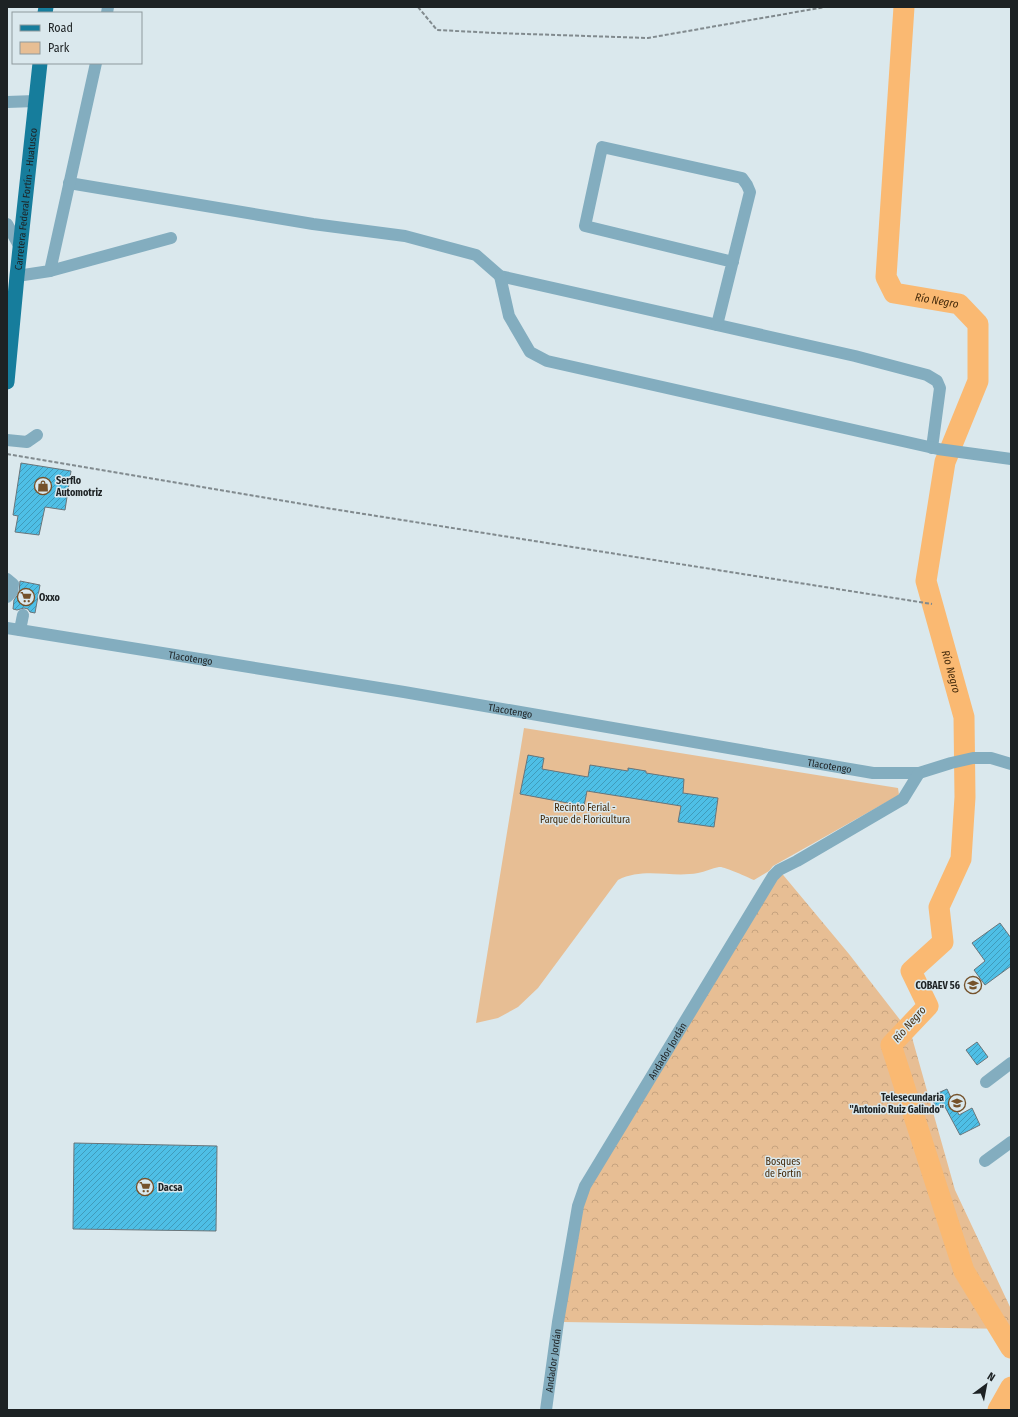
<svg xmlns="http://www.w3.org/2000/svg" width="1018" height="1417" viewBox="0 0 1018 1417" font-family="'Fira Sans Condensed',sans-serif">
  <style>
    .green { fill: #e7be94 }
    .forest { fill: url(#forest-crowns) }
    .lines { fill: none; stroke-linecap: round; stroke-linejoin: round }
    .river { stroke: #fab972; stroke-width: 21 }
    .building { fill: url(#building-hatch); stroke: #69757a }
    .path { stroke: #818a8e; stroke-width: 2; stroke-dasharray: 4 2; stroke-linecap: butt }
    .minor { stroke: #83adbf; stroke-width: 12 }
    .major { stroke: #167d9c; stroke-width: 15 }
    .labels { text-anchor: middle; stroke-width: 3; stroke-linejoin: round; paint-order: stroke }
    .street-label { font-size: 10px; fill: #1d2224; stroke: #dae8ed }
    .poi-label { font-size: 10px; font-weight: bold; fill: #1d2224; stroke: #dae8ed; text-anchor: start }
    .park-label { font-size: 10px; fill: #422808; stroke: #dae8ed }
    .water-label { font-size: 11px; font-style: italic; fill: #462c0d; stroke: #dae8ed }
  </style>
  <defs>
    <pattern id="forest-crowns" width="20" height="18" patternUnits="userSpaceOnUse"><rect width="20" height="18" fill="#e7be94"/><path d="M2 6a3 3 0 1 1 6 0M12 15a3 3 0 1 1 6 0" fill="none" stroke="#c6a37f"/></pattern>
    <pattern id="building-hatch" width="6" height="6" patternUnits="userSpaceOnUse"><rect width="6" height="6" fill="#4ebfe6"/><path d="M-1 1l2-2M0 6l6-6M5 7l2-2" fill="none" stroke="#409bba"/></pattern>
  </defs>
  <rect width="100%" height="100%" fill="#dae8ed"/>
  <!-- green -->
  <path class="green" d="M524,728L898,788L899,795L773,866L769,871L754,880C747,877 724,866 719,867C712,868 705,872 698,873C671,878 644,867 618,880L538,988L518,1007L498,1018L476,1023Z"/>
  <!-- forest -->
  <path class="forest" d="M779,870L849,954L911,1034L955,1190L1011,1309V1329L563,1322L585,1186Z"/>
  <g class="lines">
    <!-- river -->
    <g class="river">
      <path id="s1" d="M904,7L886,277L894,293L959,304L978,324V381L945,462L926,581L964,717L965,797L961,859L939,907L943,942L911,971L928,1006L891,1045L964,1271L1011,1348"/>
      <path d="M998,1410L1011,1387"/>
    </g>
  </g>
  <!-- building -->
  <path class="building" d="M21,463L71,471L65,510L45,507L39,535L15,532L18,516L13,515Z
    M20,581L40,585L35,613L30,612L28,609L24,608L17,610L13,609L14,600L19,593Z
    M528,755L544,758L542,769L588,777L590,765L628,771V768L646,771V773L684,779L683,793L718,798L714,827L678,822L681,806L587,791L584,806L520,794Z
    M1000,923L1011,938V966L985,985L974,970L985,961L972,943Z
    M977,1042L988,1057L977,1065L966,1050Z
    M947,1089L959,1115L972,1108L980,1125L960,1135L945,1107L937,1110L931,1096Z
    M74,1143L217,1146L216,1231L73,1229Z"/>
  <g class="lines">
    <!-- path -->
    <path class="path" d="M418,7L437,30L496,33L648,38L825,7
      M7,454L320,507L932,604"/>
    <!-- minor -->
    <g class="minor">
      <path d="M107,13L108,7"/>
      <path d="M7,102L35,101"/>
      <path d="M69,183L313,224L405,236L476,255L500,276L855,356L927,375L937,381L940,388L932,448"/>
      <path d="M7,224L20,247"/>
      <path d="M50,271L171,238"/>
      <path d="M17,276L50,271L96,63"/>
      <path d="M500,276L509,316L530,352L547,361L938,449L1011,459"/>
      <path d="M717,325L750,192L747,185L742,178L602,147L585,226L733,262"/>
      <path d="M7,440L27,442L37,435"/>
      <path d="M7,579L13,584L12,592L7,597"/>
      <path id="s2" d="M7,628L404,692L873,773H919L951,763L973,758H991L1011,764"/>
      <path d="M20,630L23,615"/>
      <path d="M986,1082L1011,1063"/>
      <path d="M985,1161L1011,1142"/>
      <path id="s3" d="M546,1410L558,1322L578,1206L585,1186L773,876L779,870L797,861L903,799L919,773"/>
    </g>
    <!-- major -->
    <g class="major">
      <path d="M45,13L46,7"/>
      <path id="s4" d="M7,382L17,276L40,63"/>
    </g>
  </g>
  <!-- icons -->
  <defs>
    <g id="shop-ring" transform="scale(0.9)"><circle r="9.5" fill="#dae8ed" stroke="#75522b" stroke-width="1.5"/><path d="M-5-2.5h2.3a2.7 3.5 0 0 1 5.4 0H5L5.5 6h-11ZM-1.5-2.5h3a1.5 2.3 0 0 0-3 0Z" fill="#75522b"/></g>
    <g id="supermarket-ring" transform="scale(0.9)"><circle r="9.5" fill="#dae8ed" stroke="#75522b" stroke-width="1.5"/><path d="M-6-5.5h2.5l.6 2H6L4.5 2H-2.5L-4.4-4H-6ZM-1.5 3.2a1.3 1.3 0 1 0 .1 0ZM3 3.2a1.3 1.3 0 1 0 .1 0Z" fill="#75522b"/></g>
    <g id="school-ring" transform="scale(0.9)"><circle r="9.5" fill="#dae8ed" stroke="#75522b" stroke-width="1.5"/><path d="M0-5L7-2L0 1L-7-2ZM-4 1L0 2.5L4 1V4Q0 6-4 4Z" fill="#75522b"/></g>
  </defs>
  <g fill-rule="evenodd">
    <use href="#shop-ring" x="43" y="486"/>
    <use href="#supermarket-ring" x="26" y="597"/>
    <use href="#school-ring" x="973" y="985"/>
    <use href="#school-ring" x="957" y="1103"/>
    <use href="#supermarket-ring" x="145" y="1187"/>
  </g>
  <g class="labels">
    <!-- street labels -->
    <g class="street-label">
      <text dy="4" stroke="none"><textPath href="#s4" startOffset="184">Carretera Federal Fortín - Huatusco</textPath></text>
      <text dy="4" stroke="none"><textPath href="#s2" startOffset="186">Tlacotengo</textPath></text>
      <text dy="4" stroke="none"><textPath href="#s2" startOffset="510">Tlacotengo</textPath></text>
      <text dy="4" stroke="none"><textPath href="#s2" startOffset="834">Tlacotengo</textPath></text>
      <text dy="4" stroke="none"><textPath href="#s3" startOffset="386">Andador Jordán</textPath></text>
      <text dy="4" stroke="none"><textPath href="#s3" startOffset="50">Andador Jordán</textPath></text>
    </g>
    <!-- poi labels -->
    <g class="poi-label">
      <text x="56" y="484">Serflo<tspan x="56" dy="12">Automotriz</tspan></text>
      <text x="39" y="601">Oxxo</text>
      <text x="960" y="989" text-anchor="end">COBAEV 56</text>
      <text x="944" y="1101" text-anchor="end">Telesecundaria<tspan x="944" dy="12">"Antonio Ruiz Galindo"</tspan></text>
      <text x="158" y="1191">Dacsa</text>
    </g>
    <!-- park labels -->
    <g class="park-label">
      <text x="585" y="811">Recinto Ferial -<tspan x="585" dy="12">Parque de Floricultura</tspan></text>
      <text x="783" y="1165">Bosques<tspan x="783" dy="12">de Fortín</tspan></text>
    </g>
    <!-- water labels -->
    <g class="water-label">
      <text dy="4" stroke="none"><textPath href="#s1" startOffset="332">Río Negro</textPath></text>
      <text dy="4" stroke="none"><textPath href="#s1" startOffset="741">Río Negro</textPath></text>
      <text transform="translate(909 1024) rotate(-49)" y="4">Río Negro</text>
    </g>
  </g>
  <!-- border -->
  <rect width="1018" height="1417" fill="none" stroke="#1d2224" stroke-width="16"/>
  <!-- legend -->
  <rect x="12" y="12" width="130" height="52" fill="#dae8ed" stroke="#8e999d"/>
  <rect x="20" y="25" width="20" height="6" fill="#167d9c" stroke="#8e999d"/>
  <text x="48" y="32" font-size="12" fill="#1d2224">Road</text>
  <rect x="20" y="42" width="20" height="12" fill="#e7be94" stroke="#8e999d"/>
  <text x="48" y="52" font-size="12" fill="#1d2224">Park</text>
  <!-- north arrow -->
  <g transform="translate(986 1385) rotate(32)" stroke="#dae8ed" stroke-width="3" paint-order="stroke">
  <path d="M0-3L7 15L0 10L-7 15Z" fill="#1d2224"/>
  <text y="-6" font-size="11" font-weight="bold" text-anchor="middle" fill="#1d2224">N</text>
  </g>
</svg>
